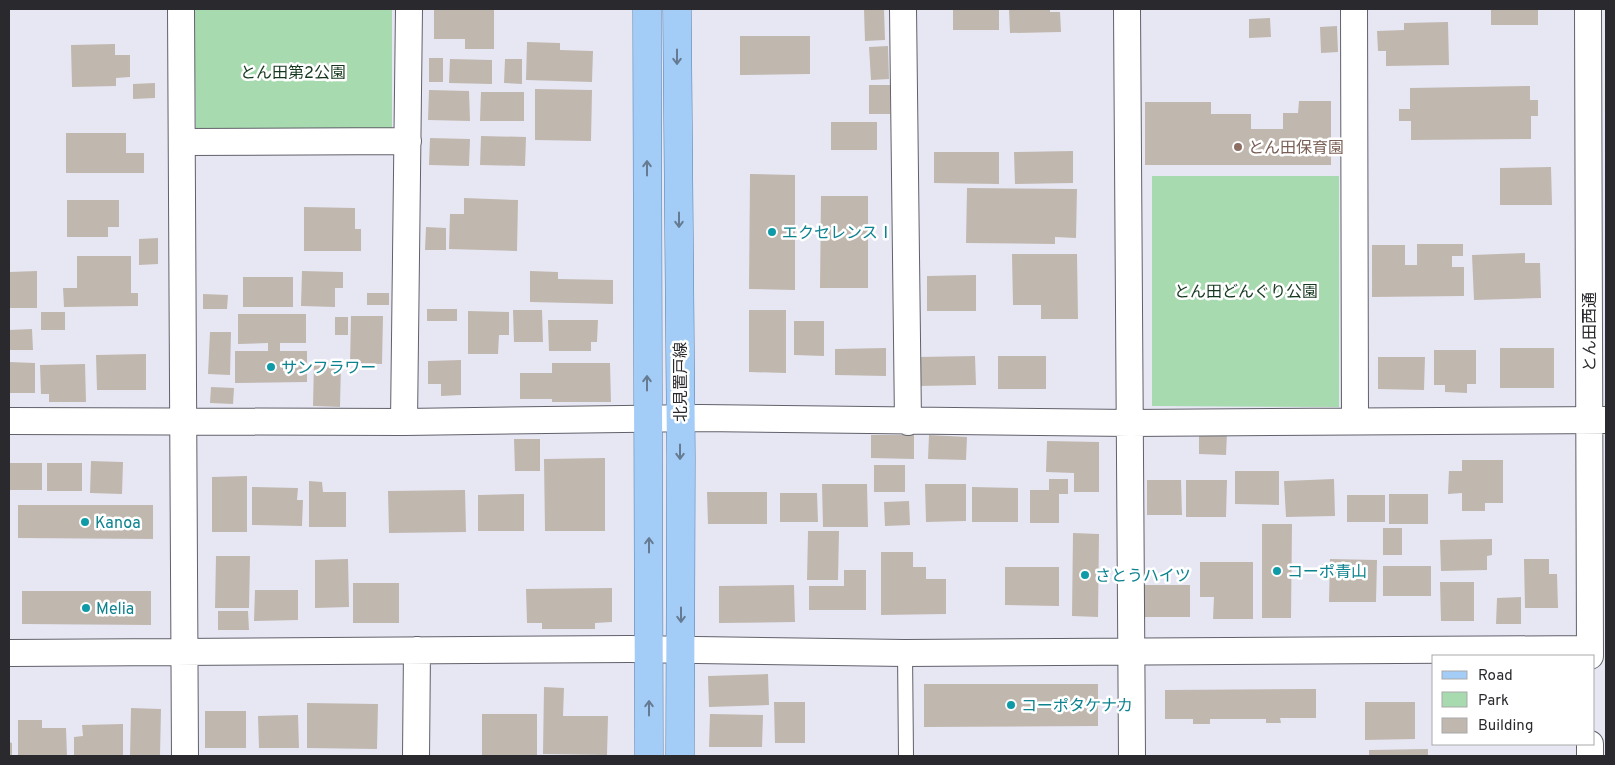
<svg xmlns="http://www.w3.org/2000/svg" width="1615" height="765" viewBox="0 0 1615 765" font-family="Overpass,'Noto Sans JP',sans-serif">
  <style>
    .green { fill: #a7daaf }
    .building { fill: #c0b7ae }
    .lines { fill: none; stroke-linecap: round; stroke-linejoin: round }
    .service-casing { stroke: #61616b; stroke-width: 16 }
    .minor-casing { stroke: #61616b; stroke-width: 28 }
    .primary-casing { stroke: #517eac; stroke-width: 29 }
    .service { stroke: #fff; stroke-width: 14 }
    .minor { stroke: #fff; stroke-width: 26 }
    .primary { stroke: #a3cdf6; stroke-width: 28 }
    .oneway { stroke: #667b92 }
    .education-dot { fill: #8d6e63; stroke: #fff; stroke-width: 2 }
    .culture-dot { fill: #0f9aa8; stroke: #fff; stroke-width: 2 }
    .labels { text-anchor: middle; stroke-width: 5; stroke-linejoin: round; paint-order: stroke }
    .park-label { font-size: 16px; fill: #16381e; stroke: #fff }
    .education-label { font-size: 16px; fill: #785e54; stroke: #fff; text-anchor: start }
    .culture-label { font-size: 16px; fill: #0d838f; stroke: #fff; text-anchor: start }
    .street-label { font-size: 16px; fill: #29292e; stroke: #fff }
  </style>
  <rect width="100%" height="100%" fill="#e7e7f4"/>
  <!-- green -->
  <path class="green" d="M194,9H392V135H196Z
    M1152,176H1339V407L1152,406Z"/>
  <!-- building -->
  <path class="building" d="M434,9H494V49H465V39H434Z
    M864,9H884L885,40L865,41Z
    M953,9H999V30H953Z
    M1009,9H1050V12H1060L1061,32L1010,33Z
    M1491,9H1538V25H1491Z
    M1270,18L1271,37L1249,38V19Z
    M1448,22L1449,65L1386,66V51H1378L1377,31L1404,30V23Z
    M1337,26L1338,52L1321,53L1320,27Z
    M740,36H810V74L740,75Z
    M527,42L560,43V50L593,51L592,82L526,80Z
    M115,44V55H130V77L116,78V86L72,87L71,45Z
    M888,46L889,79L871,80L869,47Z
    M429,58H443V82H429Z
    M450,59L492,60V84L449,83Z
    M505,59H522V84L504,83Z
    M155,83V98L133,99V84Z
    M869,85H890V114H869Z
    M1530,86V100H1538V116H1531V139L1411,140V121H1399V109H1410V88Z
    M535,89L592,90L591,141L535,140Z
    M429,90L469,91L470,121L428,120Z
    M481,92H524V121H480Z
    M1299,101H1331V165H1145V102H1211V114H1251V129H1283V113H1298Z
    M831,122H877V150H831Z
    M66,133H126V153H144V173H66Z
    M481,136L526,137L525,166L480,165Z
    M430,138L470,139L469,166L429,165Z
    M1073,151V183L1015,184L1014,152Z
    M934,152H999V184L934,183Z
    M1551,167L1552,205H1500V168Z
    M750,174L795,175V290L749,289Z
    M967,188L1077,189L1076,238L1055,237V244L966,243Z
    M821,196H868V288H820Z
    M464,198L518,200L517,251L449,249L450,214H464Z
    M67,200H119V227H108V237H67Z
    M304,207L355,208V229H361V251H304Z
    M426,227L446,228V250H425Z
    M158,238V264L139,265V239Z
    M1417,244H1463V256H1452V267H1464V296L1372,297V245H1405V265H1417Z
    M1525,253V263H1540L1541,298L1474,300L1472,255Z
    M1012,254H1077L1078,319H1041V305H1013Z
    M77,256H131V293H138V306L64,307L63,288H77Z
    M37,271V308H9V272Z
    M302,271L343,272V288H335V307L301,306Z
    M530,271L558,272V279L613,280V304L530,302Z
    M976,275V311H927V276Z
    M243,277H293V307H243Z
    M367,293H389V305H367Z
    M203,294L228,295L227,309H203Z
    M427,309H457V321H427Z
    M513,310H542L543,342H514Z
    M749,310H786V373L749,372Z
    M468,311L509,312V335H499L498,354H468Z
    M41,312H65V330H41Z
    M238,314H306V343H280V351H307V382L235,383V351H268V343L238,344Z
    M351,316H383L382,364L350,363Z
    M335,317H348V335H335Z
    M548,320H598L597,342H591V351H549Z
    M794,321H824V356L794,355Z
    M32,329L33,350H9V330Z
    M210,332H231L230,375L208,374Z
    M886,348V376L835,375V349Z
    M1500,348H1554V388H1500Z
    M1434,350H1476V384H1467V393L1445,392V385H1434Z
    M146,354V390H97L96,355Z
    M975,356L976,385L919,386L918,357Z
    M998,356H1046V389H998Z
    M1378,357H1425L1424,390L1378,389Z
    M461,360V395L441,396V384H428V361Z
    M9,362L35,363V393H9Z
    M314,362L341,363L340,407L313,406Z
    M552,363H610L611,402H552V399H520V373H552Z
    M85,364L86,402H49V394H41L40,365Z
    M211,387L234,388L233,404L210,403Z
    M1199,433H1227L1226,455L1199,454Z
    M871,435H914V459L871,458Z
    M929,435L967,437L966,460L928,459Z
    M514,439H540V471H515Z
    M1047,441L1099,442V492H1074V473L1046,472Z
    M605,458V531H545L544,459Z
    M1462,460H1503V503H1485V511H1462V493L1448,494L1449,471H1462Z
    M91,461L123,462L122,494L90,493Z
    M9,463H42V490H9Z
    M47,463H82V491H47Z
    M874,465H905V492H874Z
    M1235,471H1279V505L1235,504Z
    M247,476V532H212V477Z
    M1049,479H1068V494H1059V523H1030V490H1049Z
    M1334,479L1335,516L1286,517L1284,481Z
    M1147,480H1181L1182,515H1147Z
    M1186,480H1227L1226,517H1186Z
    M309,481L322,482L323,492H346V527H309Z
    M822,484H867L868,527H823Z
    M925,484H966V521L926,522Z
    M252,487L298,488L297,500H303L302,526L252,525Z
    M972,487L1018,488V522H972Z
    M465,490L466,532L389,533L388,491Z
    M707,492H767V524H708Z
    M780,493H817L818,522H780Z
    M524,494V531H478V495Z
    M1389,494H1428V524H1389Z
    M1347,495H1385V522H1347Z
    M909,501L910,525L885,526L884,502Z
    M18,505H153V539L18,538Z
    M1262,524H1292L1291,618H1262Z
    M1383,528H1402V555H1383Z
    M808,531H839L838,580H807Z
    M1073,533L1099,534L1098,617L1072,616Z
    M1492,539V555L1487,556V570L1441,571L1440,540Z
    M881,552H913V567H926V579H946V614L881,615Z
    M216,556H250L249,608H215Z
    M348,559L349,607L315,608V560Z
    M1330,559L1377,560L1376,602H1329Z
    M1524,559H1549V574H1557L1558,608H1525Z
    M1200,562H1253V619H1213L1214,597H1200Z
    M1383,566H1431V596H1383Z
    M1005,567H1059V606L1005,605Z
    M844,570H866V610H809V586H844Z
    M1440,582H1474V621H1441Z
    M353,583H399V623H353Z
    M794,585L795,622L719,623V586Z
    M1144,585H1190V617H1144Z
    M612,588V622L595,623V629H542V623H527L526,589Z
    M255,590H298V620L254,621Z
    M22,591H151V625L22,624Z
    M1521,597V624H1496L1497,598Z
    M218,611H248L249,630H218Z
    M768,674L769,705L709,707L708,676Z
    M924,684H1098V726L924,727Z
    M544,687L564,688L563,716H608L607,755L543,754Z
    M1316,689V718H1280L1281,723H1266V719H1210V724H1193V719H1165V690Z
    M774,702H805V743H775Z
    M1365,702H1415V739L1365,740Z
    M307,703L378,704L377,749L307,748Z
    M131,708L161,709L160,756H130Z
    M205,711H246V748H205Z
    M482,714H537V756H482Z
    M710,714L763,715L762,747H709Z
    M298,715L299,748H259L258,716Z
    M18,720H42V728H66L67,756H18Z
    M123,724V756H74V737L83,736L82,725Z
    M9,742L12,743V756H9Z
    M1428,749V756H1369V750Z"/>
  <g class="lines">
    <!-- service casing -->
    <g class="service-casing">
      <path id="service" d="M905,653L906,756"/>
    </g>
    <!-- minor casing -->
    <g class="minor-casing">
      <path id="minor" d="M181,9L185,756
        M903,9L908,422
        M1127,9L1132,756
        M1354,9L1355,421
        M1588,9L1590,656
        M182,142L408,141
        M9,421L404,422L700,418L1130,423L1606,420
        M404,422L409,9
        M9,653L629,649L905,653L1590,649
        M1590,744V756
        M416,756L417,650"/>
    </g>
    <!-- primary casing -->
    <g class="primary-casing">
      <path id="primary" d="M647,9L649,756
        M677,9L681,457L680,756"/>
    </g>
    <!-- service -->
    <use href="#service" class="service"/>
    <!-- minor -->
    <use href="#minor" class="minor"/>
    <!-- primary -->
    <use href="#primary" class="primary"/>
  </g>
  <!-- one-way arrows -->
  <defs><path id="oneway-shaft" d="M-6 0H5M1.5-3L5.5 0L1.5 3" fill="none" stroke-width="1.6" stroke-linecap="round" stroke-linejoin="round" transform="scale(1.25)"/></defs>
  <g class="oneway">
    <use href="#oneway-shaft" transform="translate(677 57) rotate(90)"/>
    <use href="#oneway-shaft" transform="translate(647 168) rotate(-90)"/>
    <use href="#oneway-shaft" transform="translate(679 220) rotate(90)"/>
    <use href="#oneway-shaft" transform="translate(647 383) rotate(-90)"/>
    <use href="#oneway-shaft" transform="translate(680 452) rotate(90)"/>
    <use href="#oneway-shaft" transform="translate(649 545) rotate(-90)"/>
    <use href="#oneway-shaft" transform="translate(681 615) rotate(90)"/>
    <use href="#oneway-shaft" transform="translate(649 708) rotate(-90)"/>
  </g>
  <!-- markers -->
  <circle class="education-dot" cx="1238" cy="147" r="5"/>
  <g class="culture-dot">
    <circle cx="772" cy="232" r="5"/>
    <circle cx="271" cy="367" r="5"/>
    <circle cx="85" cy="522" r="5"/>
    <circle cx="1277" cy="571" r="5"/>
    <circle cx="1085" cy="575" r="5"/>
    <circle cx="86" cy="608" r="5"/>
    <circle cx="1011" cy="705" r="5"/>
  </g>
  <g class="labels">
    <!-- park labels -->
    <g class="park-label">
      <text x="293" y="78">とん田第2公園</text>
      <text x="1246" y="297">とん田どんぐり公園</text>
    </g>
    <!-- education labels -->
    <g class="education-label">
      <text x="1248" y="153">とん田保育園</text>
    </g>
    <!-- culture labels -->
    <g class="culture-label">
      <text x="782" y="238">エクセレンスⅠ</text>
      <text x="281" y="373">サンフラワー</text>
      <text x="95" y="528">Kanoa</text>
      <text x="1287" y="577">コーポ青山</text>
      <text x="1095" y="581">さとうハイツ</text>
      <text x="96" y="614">Melia</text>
      <text x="1021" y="711">コーポタケナカ</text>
    </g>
    <!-- street labels -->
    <g class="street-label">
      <text transform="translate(1589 332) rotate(-90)" y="6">とん田西通</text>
      <text transform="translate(680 382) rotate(-90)" y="6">北見置戸線</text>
    </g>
  </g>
  <!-- border -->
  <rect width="1615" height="765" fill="none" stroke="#29292e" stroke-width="20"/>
  <!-- legend -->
  <rect x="1432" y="655" width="162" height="90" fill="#ffffff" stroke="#a9a9ab"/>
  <rect x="1442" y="671" width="25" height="8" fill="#a3cdf6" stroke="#a9a9ab"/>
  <text x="1478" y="680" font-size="15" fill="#29292e">Road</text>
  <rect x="1442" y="692" width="25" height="15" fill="#a7daaf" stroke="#a9a9ab"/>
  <text x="1478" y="705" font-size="15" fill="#29292e">Park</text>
  <rect x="1442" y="718" width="25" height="15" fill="#c0b7ae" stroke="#a9a9ab"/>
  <text x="1478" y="730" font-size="15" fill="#29292e">Building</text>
</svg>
